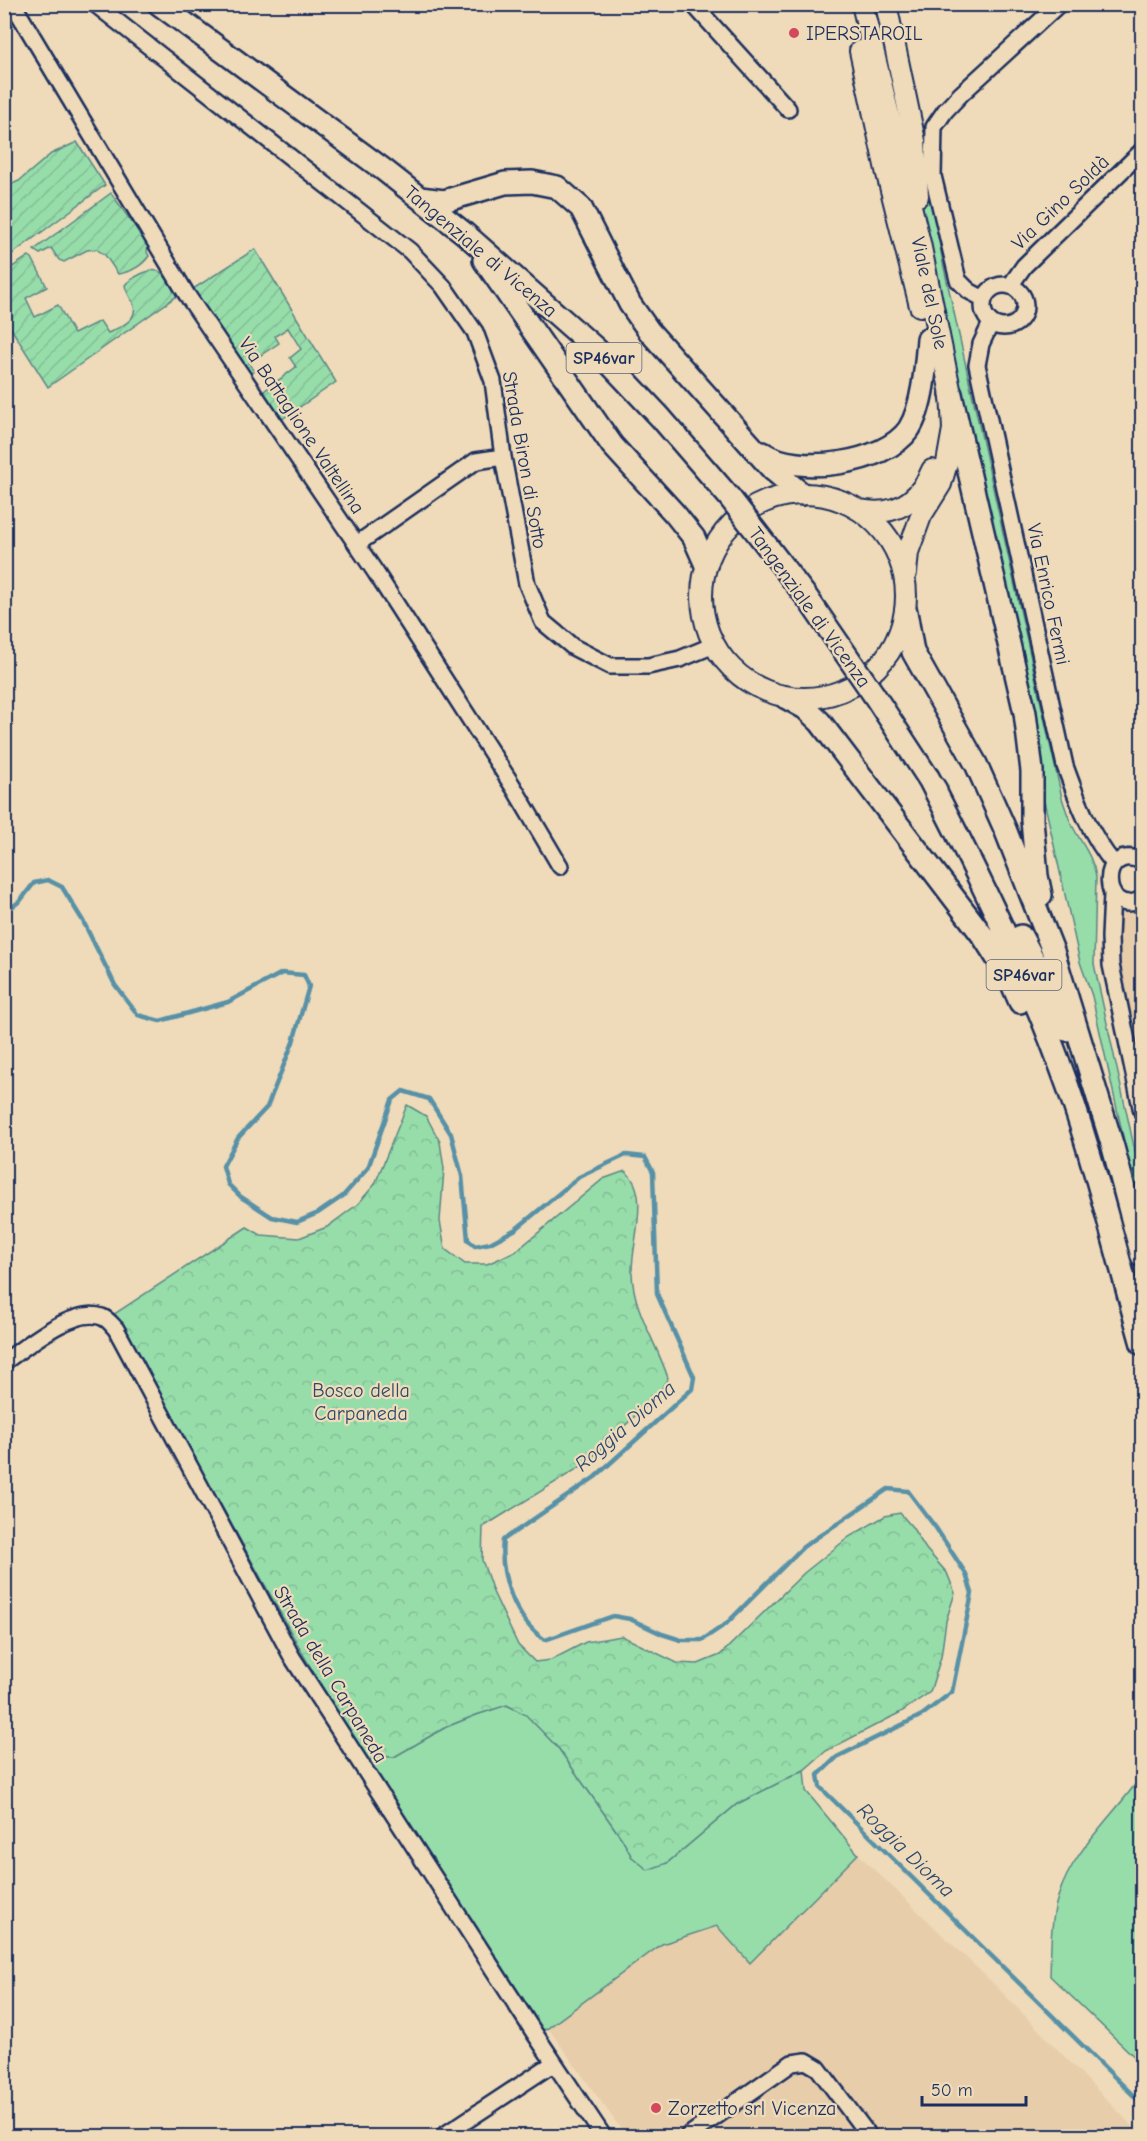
<svg xmlns="http://www.w3.org/2000/svg" width="1147" height="2141" viewBox="0 0 1147 2141" font-family="'Comic Neue',sans-serif">
  <style>
    .built { fill: #e8cdaa }
    .grass { fill: #97ddaa; stroke: #598684; stroke-width: 1.5 }
    .forest { fill: url(#forest-crowns); stroke: #598684; stroke-width: 1.5 }
    .garden { fill: url(#garden-furrows); stroke: #598684; stroke-width: 1.5 }
    .lines { fill: none; stroke-linecap: round; stroke-linejoin: round }
    .stream { stroke: #5891a7; stroke-width: 4.5 }
    .minor-casing { stroke: #1b2f5e; stroke-width: 20 }
    .major-casing { stroke: #1b2f5e; stroke-width: 24 }
    .highway-casing { stroke: #1b2f5e; stroke-width: 26 }
    .minor { stroke: #efdbb9; stroke-width: 15 }
    .major { stroke: #efdbb9; stroke-width: 20 }
    .highway { stroke: #efdbb9; stroke-width: 21 }
    .highway-bridge-casing { stroke: #1b2f5e; stroke-width: 26; stroke-linecap: butt }
    .highway-bridge { stroke: #efdbb9; stroke-width: 21 }
    .poi-dot { fill: #d1495b; stroke: #efdbb9; stroke-width: 2 }
    .labels { text-anchor: middle; stroke-width: 4.5; stroke-linejoin: round; paint-order: stroke }
    .shield { fill: #efdbb9; stroke: #5b6379; stroke-width: 1.5 }
    .shield-label { font-size: 18px; font-weight: bold; fill: #1b2f5e }
    .poi-label { font-size: 20px; fill: #1b2f5e; stroke: #efdbb9; text-anchor: start }
    .street-label { font-size: 20px; fill: #1b2f5e; stroke: #efdbb9 }
    .park-label { font-size: 20px; fill: #2e4969; stroke: #efdbb9 }
    .water-label { font-size: 21px; font-style: italic; fill: #2a4870; stroke: #efdbb9 }
  </style>
  <defs>
    <pattern id="forest-crowns" width="20" height="18" patternUnits="userSpaceOnUse" patternTransform="scale(1.5)"><rect width="20" height="18" fill="#97ddaa"/><path d="M2 6a3 3 0 1 1 6 0M12 15a3 3 0 1 1 6 0" fill="none" stroke="#82be95"/></pattern>
    <pattern id="garden-furrows" width="10" height="10" patternUnits="userSpaceOnUse" patternTransform="scale(1.5)"><rect width="10" height="10" fill="#97ddaa"/><path d="M-1 1l2-2M0 10L10 0M9 11l2-2" fill="none" stroke="#82be95"/></pattern>
  </defs>
  <rect width="100%" height="100%" fill="#efdbb9"/>
  <filter id="ink" filterUnits="userSpaceOnUse"><feTurbulence type="fractalNoise" baseFrequency=".0167" numOctaves="2"/><feDisplacementMap in="SourceGraphic" scale="12" xChannelSelector="R" yChannelSelector="G"/><feConvolveMatrix kernelMatrix="1 2 1 2 8 2 1 2 1" color-interpolation-filters="sRGB"/></filter>
  <g filter="url(#ink)">
    <!-- built -->
    <path class="built" d="M1139,908L1142,910V1115L1107,949L1115,920L1126,910Z
      M858,1854L996,1986L1142,2136H626L548,2028L661,1944L717,1926L750,1963Z"/>
    <!-- grass -->
    <path class="grass" d="M917,120L928,134L926,169L943,263L1062,798C1065,807 1068,817 1072,825C1081,843 1093,856 1096,877L1094,964L1142,1183V1222L1092,996L1080,962L931,293L917,154Z
      M506,1705L526,1714L559,1749L622,1839L632,1857L667,1863L737,1804L804,1770L806,1791L858,1854L750,1963L717,1926L662,1944L548,2028L535,2034L366,1762L379,1756L394,1757L446,1727L476,1715Z
      M1142,1775V2064L1050,1976C1051,1951 1050,1922 1058,1897C1073,1849 1114,1816 1142,1775Z"/>
    <!-- forest -->
    <path class="forest" d="M407,1105L426,1116L440,1142L444,1169L440,1221L445,1249L465,1264H487L515,1252L603,1179L625,1171C652,1193 631,1243 632,1273C633,1311 657,1343 668,1378L660,1392L585,1464L483,1527L482,1560L493,1592L518,1645L535,1662L551,1660L586,1642L622,1636L677,1663L698,1664L720,1655L804,1573L849,1537L885,1516L900,1513L912,1527L926,1549L947,1573L955,1593L946,1621L941,1657L930,1692L901,1712L826,1751L804,1770L737,1804L667,1863L648,1870L632,1857L622,1839L559,1749L526,1715L507,1705L476,1715L446,1727L394,1757L379,1756L366,1762L304,1656L206,1478L176,1451L108,1328L102,1322L247,1227L261,1235L299,1238L327,1227L358,1204L375,1184Z"/>
    <!-- garden -->
    <path class="garden" d="M77,142L105,185L11,255L5,244V187L19,181L51,154Z
      M111,193L148,245L147,252L149,256C142,266 130,272 118,274L105,255L96,249L87,250L64,262L59,260L51,248L40,254L34,250Z
      M255,249L336,382L278,422L260,394L296,367L290,358L301,349L288,328L275,336L279,343L249,363L254,372L248,375L193,289Z
      M29,256L32,258L47,287L26,298L35,317L58,305L74,334L100,321L108,333C120,327 140,320 133,303C130,297 126,292 125,285C129,280 135,277 141,274C163,263 167,279 178,295L48,387L5,319V272Z"/>
    <g class="lines">
      <!-- stream -->
      <path class="stream" d="M4,913L20,901L34,883L48,880L62,887L83,921L115,985L138,1015L160,1021L228,1002L282,973L304,975L309,986L293,1042L267,1107L238,1138L223,1166L228,1184L241,1197L272,1217L297,1222L318,1213L343,1196L368,1168L392,1100L403,1091L429,1099L451,1134L462,1176L468,1240L475,1246L490,1243L516,1229L579,1177L626,1155L645,1157L653,1172L657,1294L694,1377L692,1389L595,1477L503,1540C499,1575 515,1620 545,1640L613,1616L630,1619L662,1634L681,1640H702L726,1624L803,1547L888,1489L908,1491L936,1528L966,1574L972,1593L952,1692L922,1715L837,1757L818,1775L820,1787L1142,2104"/>
      <!-- minor casing -->
      <g class="minor-casing">
        <path id="minor" d="M13,4L187,295L376,573L514,788L560,866
          M95,4L410,251L443,286L475,332L493,381L503,457L527,584L543,622L573,647L610,666H648L680,659L714,645
          M693,4L788,109
          M983 306a21 21 0 1 1 42 0a21 21 0 1 1-42 0Z
          M1010,286L1024,266L1142,151
          M984,299L969,291L958,280L933,176L934,127L945,111L961,94L1059,4
          M991,323L981,344L977,365L1065,766C1078,802 1090,835 1114,864
          M357,544L476,461L503,457
          M1142,861C1097,841 1100,921 1142,899
          M1112,894L1110,937L1111,965L1142,1112
          M4,1362C26,1347 74,1306 102,1317C108,1319 112,1325 116,1329L292,1657L535,2034L603,2136
          M443,2136L554,2063
          M688,2136L792,2063L806,2061L818,2068L869,2136"/>
      </g>
      <!-- major casing -->
      <g class="major-casing">
        <path id="major" d="M862,4L920,243L951,394L953,429L947,463L941,484L921,516L908,552L906,573
          M886,4L915,141L918,196
          M860,51L886,170L920,306
          M702 596a102 102 0 1 1 204 0a102 102 0 1 1-204 0Z
          M860,510C895,517 919,502 932,470"/>
      </g>
      <!-- highway casing -->
      <g class="highway-casing">
        <path id="highway" d="M159,4L384,170L464,233L596,349L661,418L730,498
          M420,198L444,201L505,183L532,182L557,187L581,208L630,304L649,331L773,470L802,494
          M484,260L612,445L675,514L694,538L706,565
          M951,394L1025,713L1032,771V820L1037,876L1041,895
          M763,453C797,476 885,464 909,429C923,407 926,364 928,339
          M906,612L913,652L976,764L1005,829L1053,951L1113,1147L1142,1256
          M874,695L936,790
          M785,697L805,708L820,722L983,936L1009,977L1020,1002
          M928,777C980,878 1030,980 1068,1087C1097,1171 1118,1259 1142,1344
          M1021,936L1040,972L1066,1030"/>
      </g>
      <!-- minor -->
      <use href="#minor" class="minor"/>
      <!-- major -->
      <use href="#major" class="major"/>
      <!-- highway -->
      <use href="#highway" class="highway"/>
      <!-- highway-bridge casing -->
      <g class="highway-bridge-casing">
        <path id="highway-bridge" d="M730,498L808,599L874,695"/>
      </g>
      <!-- highway-bridge -->
      <use href="#highway-bridge" class="highway-bridge"/>
    </g>
  </g>
  <!-- markers -->
  <g class="poi-dot">
    <circle cx="794" cy="33" r="6"/>
    <circle cx="656" cy="2108" r="6"/>
  </g>
  <g class="labels">
    <!-- shield labels -->
    <g class="shield">
      <rect x="566.5" y="343" width="75" height="30" rx="4.5"/>
      <rect x="986.5" y="960" width="75" height="30" rx="4.5"/>
    </g>
    <g class="shield-label">
      <text x="604" y="364">SP46var</text>
      <text x="1024" y="981">SP46var</text>
    </g>
    <!-- poi labels -->
    <g class="poi-label">
      <text x="806" y="40">IPERSTAROIL</text>
      <text x="668" y="2115">Zorzetto srl Vicenza</text>
    </g>
    <!-- street labels -->
    <g class="street-label">
      <text transform="translate(1060 202) rotate(-44)" y="7">Via Gino Soldà</text>
      <text transform="translate(481 251) rotate(40)" y="7">Tangenziale di Vicenza</text>
      <text transform="translate(930 293) rotate(78)" y="7">Viale del Sole</text>
      <text transform="translate(302 425) rotate(56)" y="7">Via Battaglione Valtellina</text>
      <text transform="translate(525 460) rotate(80)" y="7">Strada Biron di Sotto</text>
      <text transform="translate(1049 594) rotate(78)" y="7">Via Enrico Fermi</text>
      <text transform="translate(810 607) rotate(54)" y="7">Tangenziale di Vicenza</text>
      <text transform="translate(331 1674) rotate(59)" y="7">Strada della Carpaneda</text>
    </g>
    <!-- park labels -->
    <g class="park-label">
      <text x="361" y="1397">Bosco della<tspan x="361" dy="23">Carpaneda</tspan></text>
    </g>
    <!-- water labels -->
    <g class="water-label">
      <text transform="translate(625 1426) rotate(-41)" y="7">Roggia Dioma</text>
      <text transform="translate(906 1850) rotate(44)" y="7">Roggia Dioma</text>
    </g>
  </g>
  <!-- margin -->
  <rect width="1147" height="2141" fill="none" stroke="#efdbb9" stroke-width="24"/>
  <rect x="12" y="12" width="1123" height="2117" fill="none" stroke="#1b2f5e" stroke-width="2" filter="url(#ink)"/>
  <!-- scale -->
  <path d="M922 2096v9h104v-9" fill="none" stroke="#1b2f5e" stroke-width="3"/>
  <text x="931" y="2096" font-size="18" fill="#1b2f5e" stroke="#efdbb9" stroke-width="4.5" paint-order="stroke">50 m</text>
</svg>
